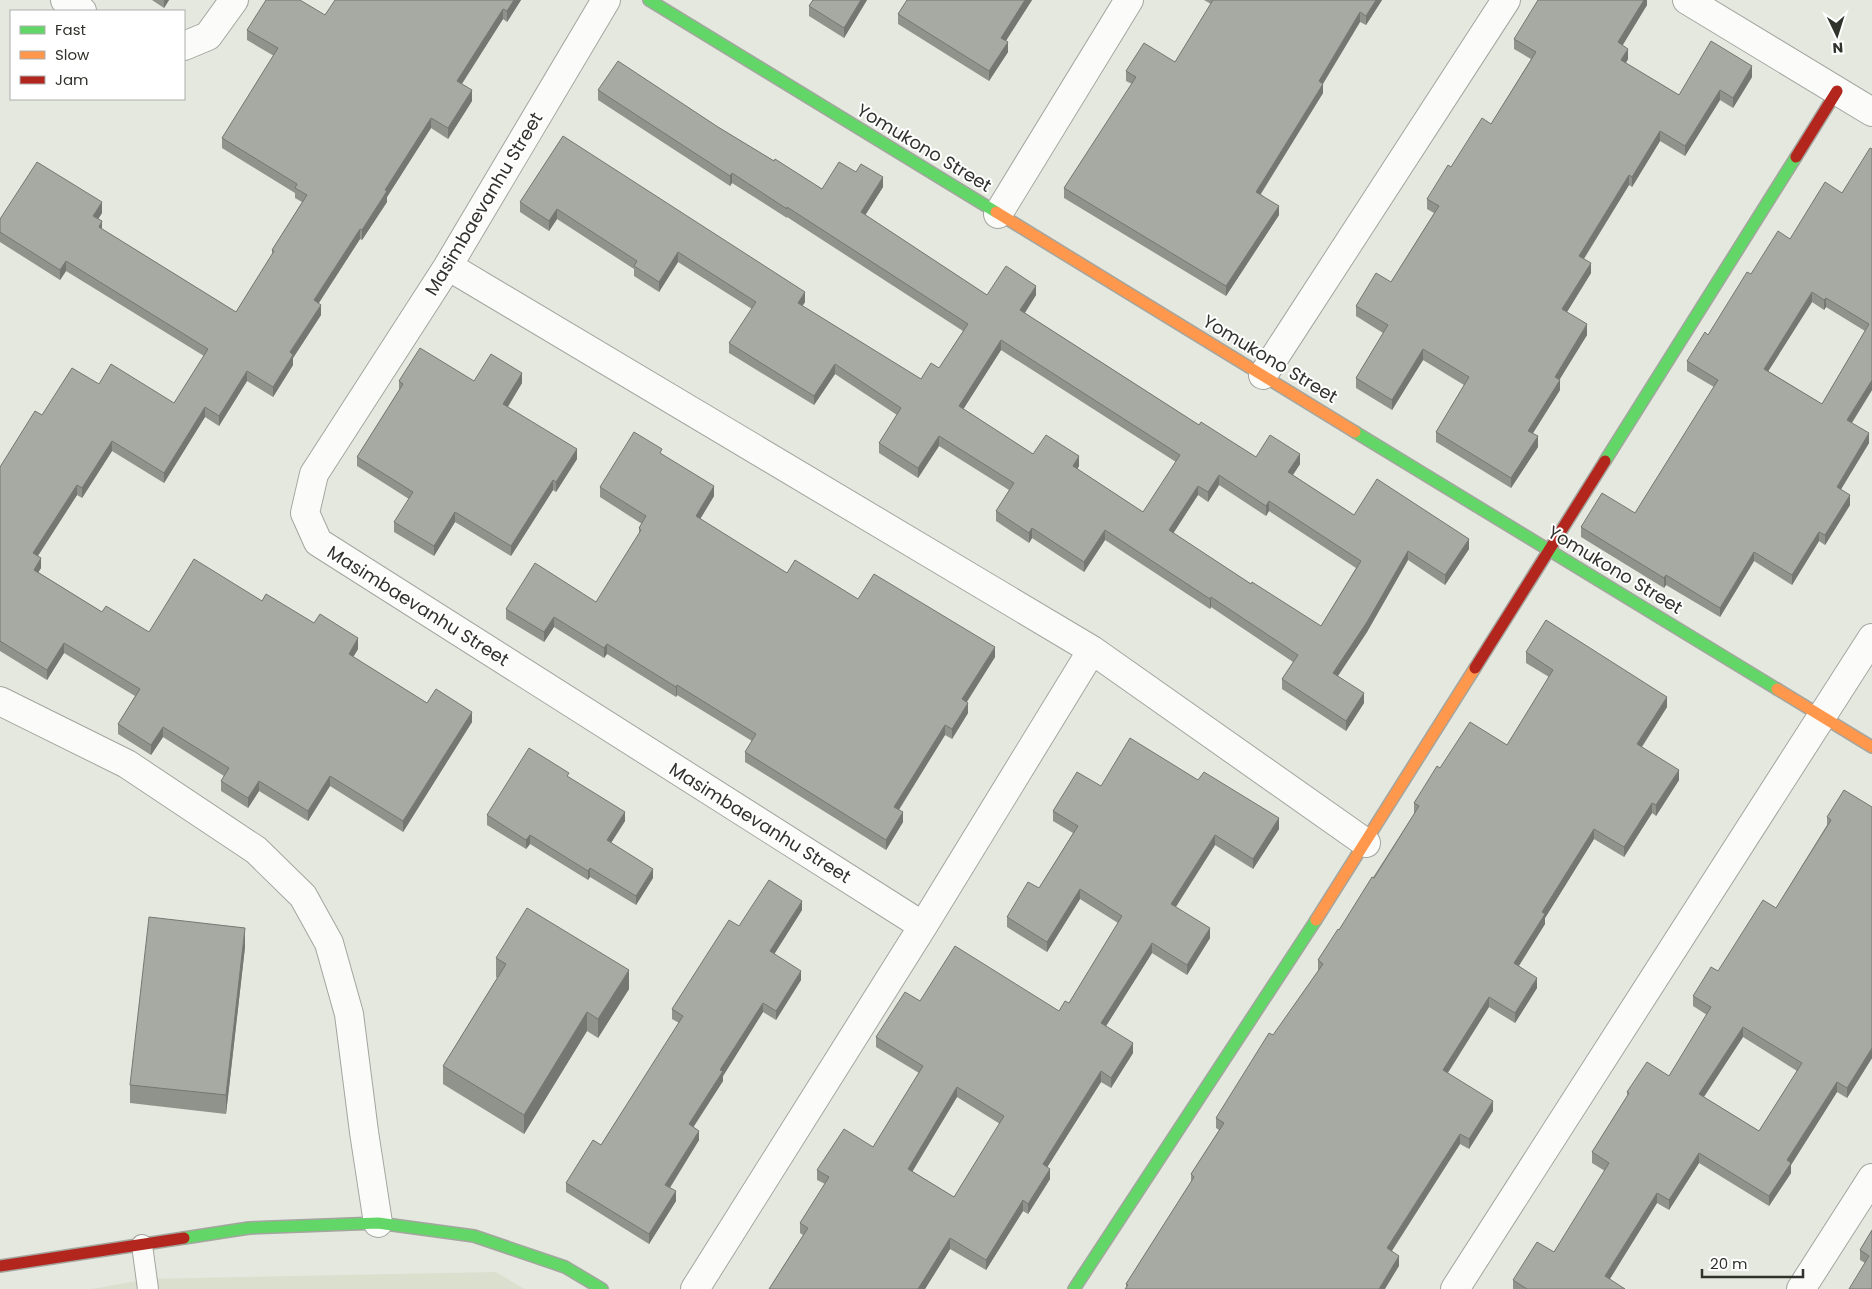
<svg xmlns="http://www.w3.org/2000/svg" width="1872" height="1289" viewBox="0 0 1872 1289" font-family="Poppins,sans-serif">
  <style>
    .built { fill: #dadfce }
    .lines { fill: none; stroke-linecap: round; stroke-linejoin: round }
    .lane-casing { stroke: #a3a59f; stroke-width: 22 }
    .street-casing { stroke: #a3a59f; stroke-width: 30 }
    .fast-casing { stroke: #a3a59f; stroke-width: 14 }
    .slow-casing { stroke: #a3a59f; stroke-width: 14 }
    .jam-casing { stroke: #a3a59f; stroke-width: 14 }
    .lane { stroke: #fbfcfa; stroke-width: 20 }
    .street { stroke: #fbfcfa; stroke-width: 28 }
    .fast { stroke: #63d668; stroke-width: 11 }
    .slow { stroke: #ff974d; stroke-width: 11 }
    .jam { stroke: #b3261e; stroke-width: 11 }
    .wall { fill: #90928c; fill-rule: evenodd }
    .shaded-wall { fill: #757772 }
    .building { fill: #a7aaa3; stroke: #757772; fill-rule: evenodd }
    .labels { text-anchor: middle; stroke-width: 4; stroke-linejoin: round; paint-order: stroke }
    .street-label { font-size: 18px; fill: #30322c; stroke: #fff }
  </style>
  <rect width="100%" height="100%" fill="#e5e8df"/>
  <!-- built -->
  <path class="built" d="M496,1272L524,1289H92L147,1279Z"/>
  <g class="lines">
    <!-- lane casing -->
    <g class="lane-casing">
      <path id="lane" d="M142,1245L148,1289"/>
    </g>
    <!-- street casing -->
    <g class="street-casing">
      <path id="street" d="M65,0L82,11
        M606,0L448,266L314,474L305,513L318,542L923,926
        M1687,0L1872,112
        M184,46L208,36L234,0
        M998,214L1129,0
        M448,266L1092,650L1366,843
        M1263,375L1506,0
        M0,701L127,764L256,850L303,896L329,943L349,1014L364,1132L378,1223
        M695,1289L923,926L1092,650
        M1455,1289L1872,638
        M1801,1289L1872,1178"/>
    </g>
    <!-- fast casing -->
    <g class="fast-casing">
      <path id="fast" d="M649,0L996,212
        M1355,432L1777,689
        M1605,461L1796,157
        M184,1238L249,1228L378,1223L474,1236L565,1267L602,1289
        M1074,1289L1316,920"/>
    </g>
    <!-- slow casing -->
    <g class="slow-casing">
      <path id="slow" d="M996,212L1355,432
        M1777,689L1872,747
        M1316,920L1475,668"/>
    </g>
    <!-- jam casing -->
    <g class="jam-casing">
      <path id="jam" d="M1796,157L1837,91
        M1475,668L1605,461
        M0,1266L184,1238"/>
    </g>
    <!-- lane -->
    <use href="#lane" class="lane"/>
    <!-- street -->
    <use href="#street" class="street"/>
    <!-- fast -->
    <use href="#fast" class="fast"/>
    <!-- slow -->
    <use href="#slow" class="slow"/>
    <!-- jam -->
    <use href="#jam" class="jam"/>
  </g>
  <!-- wall -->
  <path class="wall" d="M152,0H169L164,8Z
    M521,0L507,22L503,19L462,84L472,101L448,139L431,128L387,197V202L362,240L360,239L319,303L321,315L293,358V365L273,397L247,381L219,426L205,417L164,483L112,451L82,498L77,495L38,556L41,568L38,572L102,612L149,632L262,601L314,623L358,649L353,657L427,703L472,722L403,832L330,786L308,821L259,791L248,808L221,791V781L224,776L163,737L151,755L118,734V724L135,696L64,653L47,680L0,651V467L42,415L99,384L174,403L204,356L66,271L60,280L0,242V219L102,213L98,219L102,229L236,312L272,255V250L302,202L295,198V193L222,148V138L274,56L247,40V30L325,15Z
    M813,0H867L844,38L809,16V6Z
    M907,0H1032L1006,41L1008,52L989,81L898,24V14Z
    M1204,0H1382L1366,25L1360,22L1323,84V93L1261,194L1279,215L1226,296L1064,198V188L1132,84L1126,81V71L1175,62L1211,4Z
    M1647,0V5L1622,45L1628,59L1626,63L1679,95L1752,77L1733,108L1720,100L1685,156L1660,141L1632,187L1629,185L1584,259L1591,273L1567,312L1587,335L1559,380L1560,390L1533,433L1538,447L1511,488L1436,442V432L1464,385L1423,360L1392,410L1356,388V378L1383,333L1356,316V306L1391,282L1434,213L1427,209V199L1451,167L1491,124L1531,59L1514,49V39Z
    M598,90L718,127L774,161L822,189L856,172L883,187L865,215L987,295H1036L1025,313L1199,425L1256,457L1300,464L1293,475L1354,515L1469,549L1445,585L1408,560L1367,632L1338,676L1364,703L1346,731L1282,689V679L1293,662L1211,607L1210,609L1105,540L1084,572L1032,538L1029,543L996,521V511L1009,490L939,446L918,478L879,453V443L897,415L835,374L814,405L729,353V343L752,309L678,262L659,292L634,276V269L557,219L549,231L520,212V202L563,136L805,302L802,306L921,379L939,368L963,331L787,217V218L732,183L730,186L598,100ZM1001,350L1176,462L1143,512L1077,469L1079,466L1033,454L963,409ZM1219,485L1266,516L1269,511L1356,568L1321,626L1251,584L1173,533L1198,495L1208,502Z
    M1872,149V390L1852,423L1869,443L1841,489L1850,505L1825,545L1819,541L1792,585L1754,561L1720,617L1666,585L1664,588L1581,537V527L1635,513L1714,387L1687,371V361L1708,335L1751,274L1842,193ZM1812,302L1824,310L1826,307L1865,331L1822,404L1768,371Z
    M399,381H474L522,383L508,407L577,459L556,492L553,490L511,556L455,522L434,556L394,532V522L409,499L357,466V457L399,390Z
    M662,454L714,496L700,519L787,573L858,599L995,657L967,702L968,713L952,739L945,735L899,810L903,822L886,850L745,762V752L752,741L677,695L676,697L607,654L604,658L554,627L544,642L506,619V609L596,602L639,534V528L642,524L600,497V487Z
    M1526,652L1667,707L1642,747L1679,780L1656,816L1652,813L1624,857L1594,839L1545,918V924L1519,966L1537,988L1515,1023L1489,1007L1448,1073L1493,1111L1469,1149L1460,1144L1392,1251L1399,1266L1126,1287V1284L1191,1182V1174L1219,1130L1216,1128V1118L1318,971V960L1339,930L1414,814V803L1440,768L1507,745L1549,677L1526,663Z
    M569,777L625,821L611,843L653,878L636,905L590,877L588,880L530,844L526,849L487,825V815Z
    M1198,780L1279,829L1253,869L1215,845L1176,907L1210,938L1187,975L1152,953L1106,1026L1133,1053L1111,1088L1101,1082L1047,1167L1050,1179L1028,1214L1023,1211L986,1270L950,1249L925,1289H769L803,1235L800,1233V1223L825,1184L817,1180V1170L873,1147L919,1073L876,1047V1037L920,1001L1059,1011L1069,1003L1118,923L1080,899L1047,952L1007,927V917L1039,888L1073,833L1053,821V811L1101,786ZM957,1097L1000,1124L954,1197L912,1171Z
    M1872,807V1058L1847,1098L1837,1092L1791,1165V1173L1769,1206L1699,1163L1669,1210L1657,1203L1609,1279L1625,1289H1513V1280L1554,1252L1605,1171L1592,1163V1152L1627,1096V1092L1669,1076L1707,1015L1693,1006V996L1718,971L1776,908L1827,825V817ZM1743,1037L1797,1071L1759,1131L1704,1097Z
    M802,910L774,954L801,980L776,1020L763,1012L723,1076V1081L693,1127L699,1140L670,1188L676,1201L649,1244L566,1192V1183L601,1145L679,1023L672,1019V1009L739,926Z
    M245,947L226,1114L130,1103V1085Z
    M496,958L629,989L598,1038L587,1031L524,1134L443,1084V1066L497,978L496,977Z
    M1872,1230V1289L1865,1263L1860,1260V1250Z"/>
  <!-- shaded-wall -->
  <path class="shaded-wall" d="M164,0H169L164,8Z
    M514,0H521L507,22V11Z
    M861,0H867L844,38V28Z
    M1025,0H1032L1001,48V38Z
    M1376,0H1382L1366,25V16Z
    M1644,0H1647V5L1618,53V42Z
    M503,9V19L457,91V81Z
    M1360,12V22L1319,90V81Z
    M1008,42V52L989,81V71Z
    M1628,49V59L1621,70V60Z
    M1752,66V77L1733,108V98Z
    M1323,84V93L1256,201V192Z
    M472,90V101L448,139V128Z
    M1720,90V100L1685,156V146Z
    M431,118V128L387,197V202L362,240V230L385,190Z
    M1660,131V141L1632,187V177Z
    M732,173V183L730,186V176Z
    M1629,175V185L1579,266V256Z
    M883,177V187L861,222V212Z
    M102,202V213L93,227V216Z
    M1279,206V215L1226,296V286Z
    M557,209V219L549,231V221Z
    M102,221V232L99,227Z
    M360,229V239L314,310V300Z
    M678,252V262L659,292V282Z
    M66,261V271L60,280V270Z
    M1591,263V273L1562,320V309Z
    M1036,286V295L1020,320V310Z
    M805,292V302L798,313V303Z
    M1812,292V302L1764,378V369Z
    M1826,298V307L1824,310V300Z
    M321,305V315L293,358V365L273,397V387L290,352Z
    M1587,324V335L1555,387V377Z
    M1001,340V350L959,416V406Z
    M1423,349V360L1392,410V400Z
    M835,364V374L814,405V396Z
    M247,371V381L219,426V416Z
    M522,373V383L503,414V404Z
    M1560,380V390L1528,441V431Z
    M1872,380V390L1847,430V420Z
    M205,407V417L164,483V473Z
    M1869,433V443L1837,496V487Z
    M939,436V446L918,478V468Z
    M1538,436V447L1511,488V478Z
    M112,441V451L82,498V488Z
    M577,449V459L556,492V482Z
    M1300,454V464L1288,482V472Z
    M1079,456V466L1073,476V466Z
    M1219,475V485L1208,502V492Z
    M553,480V490L511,556V546Z
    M77,485V495L33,563V553Z
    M714,486V496L696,526V516Z
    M1198,486V495L1169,540V530Z
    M1850,495V505L1825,545V535Z
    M1269,501V511L1266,516V506Z
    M455,512V522L434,556V546Z
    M1032,528V538L1029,543V533Z
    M1105,530V540L1084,572V562Z
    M1819,532V541L1792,585V575Z
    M1469,539V549L1445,585V575Z
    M1408,551V560L1367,632L1333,683V673Z
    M1754,552V561L1720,617V608Z
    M41,558V568L34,580V570Z
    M1666,575V585L1664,588V578Z
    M1211,597V607L1210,609V599Z
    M554,617V627L544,642V632Z
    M358,638V649L349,664V654Z
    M64,643V653L47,680V670Z
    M607,644V654L604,658V648Z
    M995,647V657L962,709V699Z
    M677,685V695L676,697V687Z
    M1364,693V703L1346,731V721Z
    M1667,697V707L1637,754V744Z
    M968,703V713L952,739V729Z
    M472,712V722L403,832V821Z
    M945,725V735L894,817V807Z
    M163,727V737L151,755V745Z
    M1679,770V780L1656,816V805Z
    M330,776V786L308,821V811Z
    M259,781V791L248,808V798Z
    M1652,803V813L1624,857V847Z
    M625,812V821L607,849V840Z
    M903,812V822L886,850V840Z
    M1279,818V829L1253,869V859Z
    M1594,829V839L1545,918V924L1514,973V963L1542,912Z
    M530,835V844L526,849V840Z
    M1215,835V845L1171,914V904Z
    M590,868V877L588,880V871Z
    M653,869V878L636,905V896Z
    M1080,889V899L1047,952V942Z
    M802,901V910L770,961V951Z
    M245,928V947L226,1114V1095Z
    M1210,928V938L1187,975V965Z
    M1152,943V953L1101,1034V1023Z
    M629,970V989L598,1038V1019Z
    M801,971V980L776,1020V1011Z
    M1537,978V988L1515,1023V1013Z
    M1489,997V1007L1443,1080V1070Z
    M763,1003V1012L723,1076V1081L689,1134V1124L720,1070Z
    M587,1012V1031L524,1134V1115Z
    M1743,1027V1037L1699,1104V1094Z
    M1133,1043V1053L1111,1088V1078Z
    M1872,1048V1058L1847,1098V1088Z
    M1101,1071V1082L1043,1174V1164Z
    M1837,1082V1092L1791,1165V1173L1769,1206V1196L1787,1160Z
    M957,1087V1097L908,1179V1169Z
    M1493,1101V1111L1469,1149V1139Z
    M699,1131V1140L665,1195V1185Z
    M1460,1134V1144L1387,1258V1248Z
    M1699,1153V1163L1669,1210V1200Z
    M1050,1169V1179L1028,1214V1204Z
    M676,1191V1201L649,1244V1234Z
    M1657,1193V1203L1605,1287V1276Z
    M1023,1200V1211L986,1270V1260Z
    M950,1238V1249L925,1289H918Z
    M1399,1256V1266L1385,1289H1379Z"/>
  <!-- building -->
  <path class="building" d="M266,0H300L325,15L335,0H514L507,11L503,9L457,81L472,90L448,128L431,118L385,190L387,191L362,230L360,229L314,300L321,305L290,352L293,355L273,387L247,371L219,416L205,407L164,473L112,441L82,488L77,485L33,553L41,558L34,570L102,612L106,606L149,632L194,559L262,601L266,594L314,623L320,614L358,638L349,654L427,703L436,689L472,712L403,821L330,776L308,811L259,781L248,798L221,781L229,768L163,727L151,745L118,724L140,689L64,643L47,670L0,641V467L35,411L42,415L72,368L99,384L111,364L174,403L208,349L66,261L60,270L0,232V219L37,162L102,202L93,216L102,221L99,227L236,312L274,251L272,250L307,195L295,188L297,184L222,138L278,48L247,30Z
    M813,0H861L844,28L809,6Z
    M907,0H1025L1001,38L1008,42L989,71L898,14Z
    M1213,0H1376L1366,16L1360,12L1319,81L1323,84L1256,192L1279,206L1226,286L1064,188L1136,77L1126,71L1144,43L1175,62Z
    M1538,0H1644L1618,42L1628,49L1621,60L1679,95L1711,41L1752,66L1733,98L1720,90L1685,146L1660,131L1632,177L1629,175L1579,256L1591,263L1562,309L1587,324L1555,377L1560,380L1528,431L1538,436L1511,478L1436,432L1469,377L1423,349L1392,400L1356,378L1388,325L1356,306L1376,273L1391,282L1439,206L1427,199L1448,165L1451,167L1482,118L1491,124L1536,52L1514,39Z
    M618,61L718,127L774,161L775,159L822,189L839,162L856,172L861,164L883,177L861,212L987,295L1006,266L1036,286L1020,310L1199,425L1201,422L1256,457L1270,435L1300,454L1288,472L1354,515L1377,479L1469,539L1445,575L1408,551L1367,622L1333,673L1364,693L1346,721L1282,679L1298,655L1211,597L1210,599L1105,530L1084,562L1032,528L1029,533L996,511L1014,483L939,436L918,468L879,443L901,408L835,364L814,396L729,343L756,302L678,252L659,282L634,266L637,261L557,209L549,221L520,202L563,136L805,292L798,303L921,379L931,363L939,368L968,324L787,207V209L732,173L730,176L598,90ZM1001,340L1180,455L1143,512L1073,466L1079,456L1046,435L1033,454L959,406ZM1219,475L1266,506L1269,501L1361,561L1321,626L1252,582L1251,584L1169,530L1198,486L1208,492Z
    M1870,148L1872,149V380L1847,420L1869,433L1837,487L1850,495L1825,535L1819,532L1792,575L1754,552L1720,608L1666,575L1664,578L1581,527L1602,493L1635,513L1718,380L1687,361L1705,332L1708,335L1747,272L1751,274L1778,231L1790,239L1825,182L1842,193ZM1812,292L1824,300L1826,298L1869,324L1822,404L1764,369Z
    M420,348L474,381L491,354L522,373L503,404L577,449L556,482L553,480L511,546L455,512L434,546L394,522L413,492L357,457L403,384L399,381Z
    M634,432L662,449L660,453L714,486L696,516L787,573L795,560L858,599L874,574L995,647L962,699L968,703L952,729L945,725L894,807L903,812L886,840L745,752L756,734L677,685L676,687L607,644L604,648L554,617L544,632L506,609L535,563L596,602L641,530L639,528L646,516L600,487Z
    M1546,620L1667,697L1637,744L1679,770L1656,805L1652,803L1624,847L1594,829L1542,912L1545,914L1514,963L1537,978L1515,1013L1489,997L1443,1070L1493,1101L1469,1139L1460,1134L1387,1248L1399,1256L1379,1289H1125L1128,1285L1126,1284L1194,1177L1191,1174L1224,1123L1216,1118L1269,1033L1273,1035L1323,964L1318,960L1338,929L1339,930L1372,877L1374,878L1419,806L1414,803L1437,766L1440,768L1470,722L1507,745L1553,670L1526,652Z
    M1130,738L1198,780L1204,772L1279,818L1253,859L1215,835L1171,904L1210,928L1187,965L1152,943L1101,1023L1133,1043L1111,1078L1101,1071L1043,1164L1050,1169L1028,1204L1023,1200L986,1260L950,1238L918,1289H769L808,1228L800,1223L829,1177L817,1170L844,1129L873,1147L923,1066L876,1037L905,992L920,1001L955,946L1059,1011L1065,1001L1069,1003L1122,916L1080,889L1047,942L1007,917L1028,882L1039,888L1078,826L1053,811L1077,772L1101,786ZM957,1087L1004,1116L954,1197L908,1169Z
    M529,748L569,773L567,776L625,812L607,840L653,869L636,896L590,868L588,871L530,835L526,840L487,815Z
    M1844,790L1872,807V1048L1847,1088L1837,1082L1787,1160L1791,1163L1769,1196L1699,1153L1669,1200L1657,1193L1605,1276L1625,1289H1527L1513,1280L1537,1242L1554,1252L1609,1163L1592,1152L1629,1093L1627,1092L1647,1062L1669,1076L1711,1007L1693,996L1711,967L1718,971L1763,900L1776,908L1831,820L1827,817ZM1743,1027L1802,1063L1759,1131L1699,1094Z
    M769,880L802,901L770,951L801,971L776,1011L763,1003L720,1070L723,1071L689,1124L699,1131L665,1185L676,1191L649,1234L566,1183L593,1140L601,1145L683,1016L672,1009L729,920L739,926Z
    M527,908L629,970L598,1019L587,1012L524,1115L443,1066L506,964L496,958Z
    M149,917L245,928L226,1095L130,1085Z
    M1872,1230V1289H1849L1869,1256L1860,1250Z"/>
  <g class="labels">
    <!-- street labels -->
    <g class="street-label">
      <text transform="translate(924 148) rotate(31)" y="6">Yomukono Street</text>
      <text transform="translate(484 204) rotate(-59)" y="6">Masimbaevanhu Street</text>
      <text transform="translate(1270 359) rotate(31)" y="6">Yomukono Street</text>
      <text transform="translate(1615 570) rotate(31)" y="6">Yomukono Street</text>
      <text transform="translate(418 606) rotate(32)" y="6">Masimbaevanhu Street</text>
      <text transform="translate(760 823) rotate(32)" y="6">Masimbaevanhu Street</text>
    </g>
  </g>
  <!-- legend -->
  <rect x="10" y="10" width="175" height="90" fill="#ffffff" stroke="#acadab"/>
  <rect x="20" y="26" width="25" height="8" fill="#63d668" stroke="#acadab"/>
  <text x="55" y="35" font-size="15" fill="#30322c">Fast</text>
  <rect x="20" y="51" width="25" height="8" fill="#ff974d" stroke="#acadab"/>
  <text x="55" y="60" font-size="15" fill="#30322c">Slow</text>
  <rect x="20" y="76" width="25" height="8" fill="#b3261e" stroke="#acadab"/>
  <text x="55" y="85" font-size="15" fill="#30322c">Jam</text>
  <!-- north arrow -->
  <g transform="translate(1837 35) rotate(176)" stroke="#ffffff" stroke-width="4" paint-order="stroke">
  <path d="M0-4L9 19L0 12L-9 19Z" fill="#30322c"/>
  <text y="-8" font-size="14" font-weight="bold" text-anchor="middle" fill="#30322c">N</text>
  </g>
  <!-- scale -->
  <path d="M1702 1269v8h101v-8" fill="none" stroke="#30322c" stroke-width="2.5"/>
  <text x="1710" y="1269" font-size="15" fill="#30322c" stroke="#ffffff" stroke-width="4" paint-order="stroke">20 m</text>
</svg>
